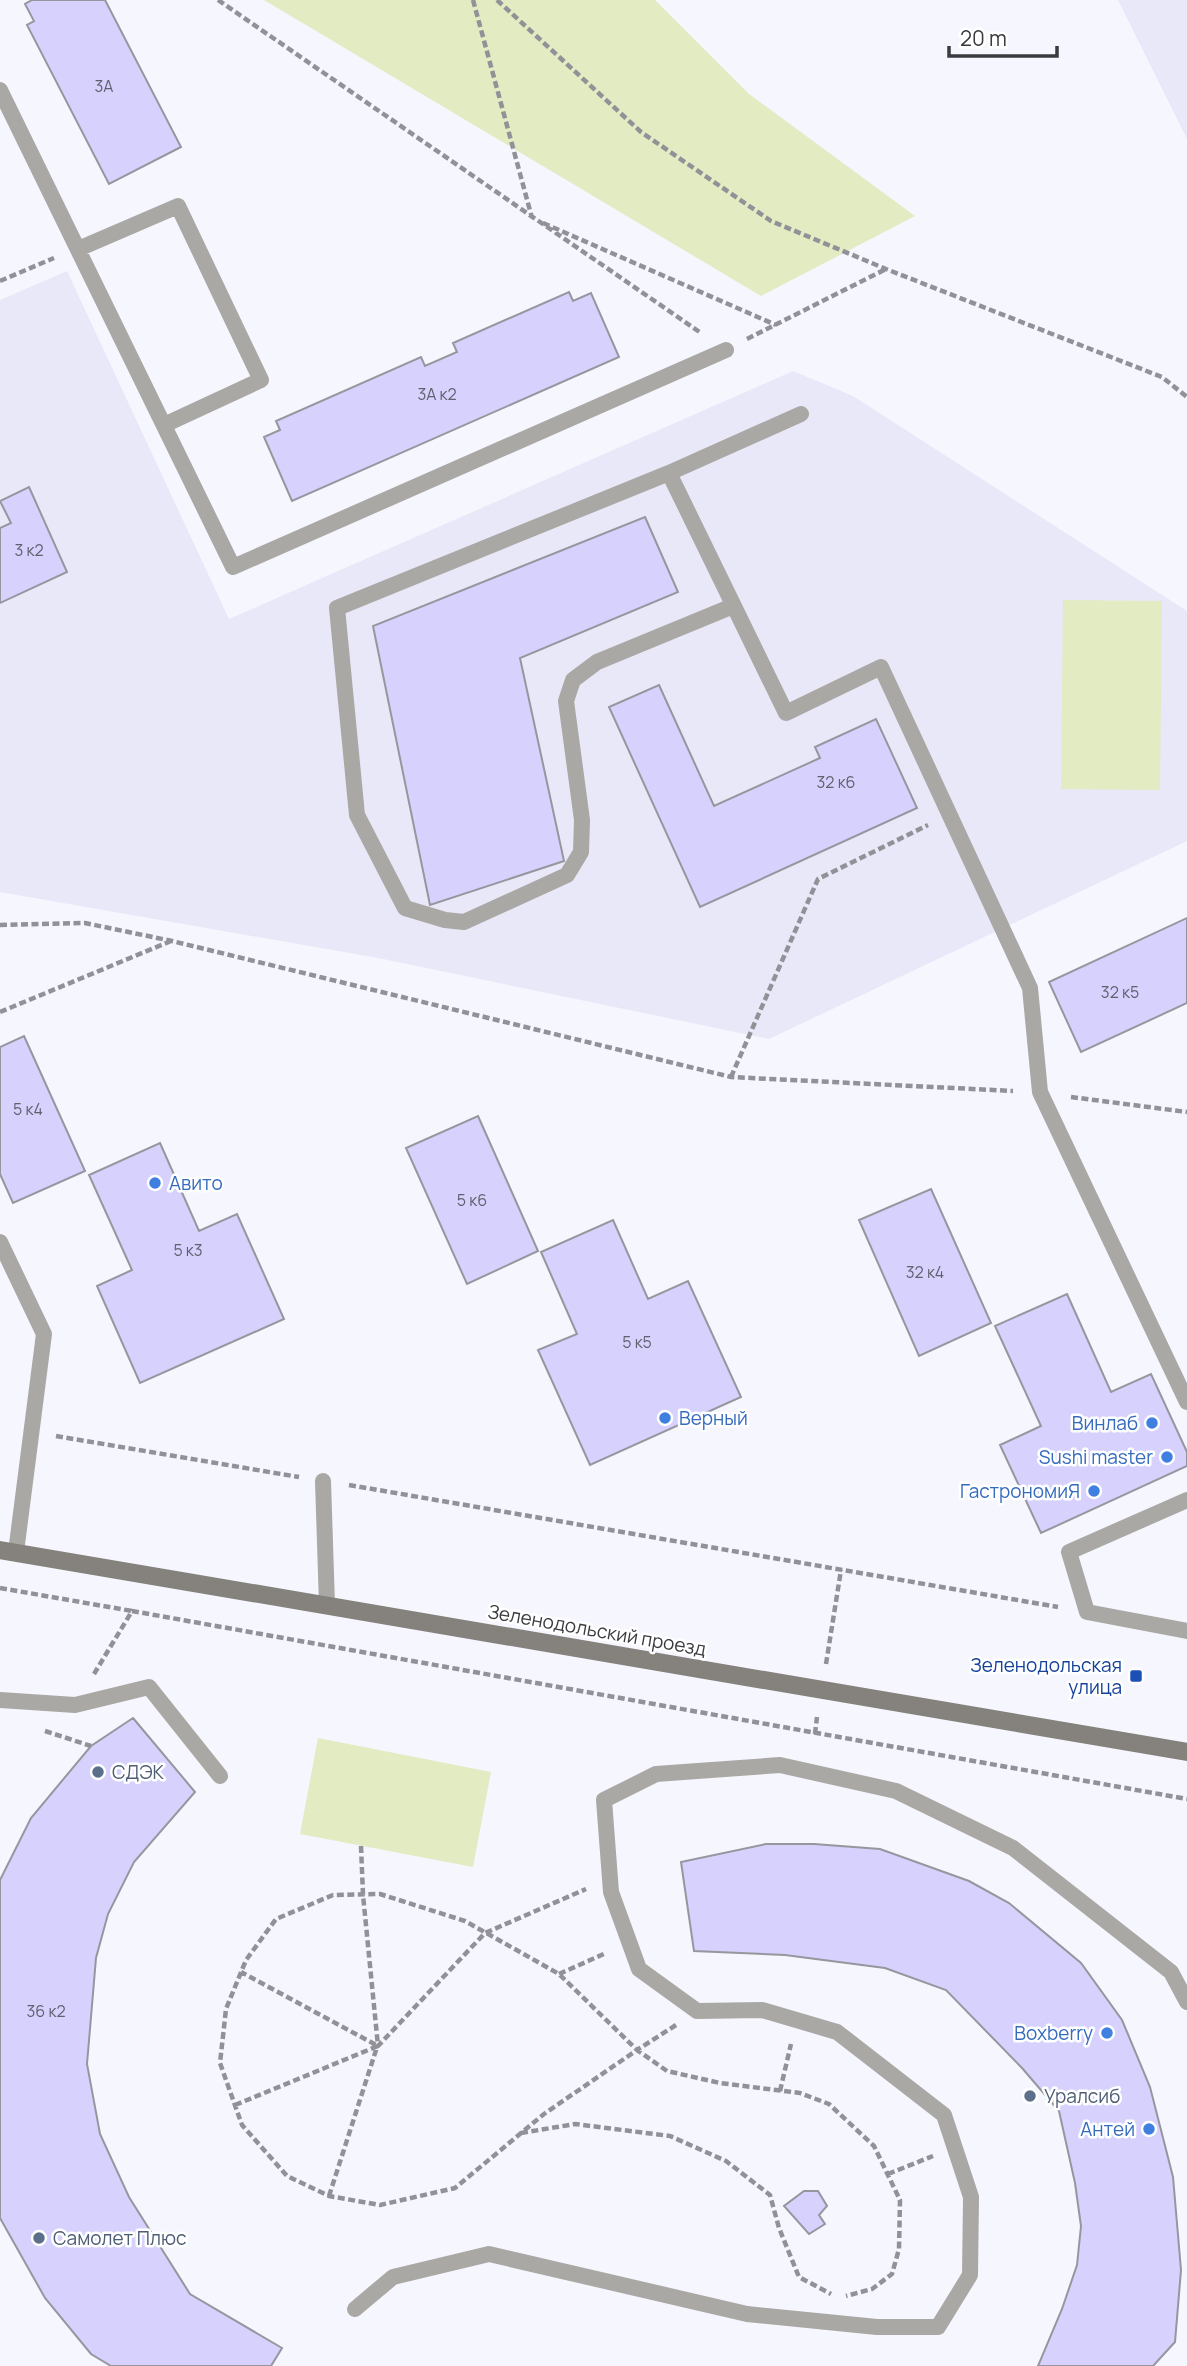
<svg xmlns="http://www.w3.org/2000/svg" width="1187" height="2366" viewBox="0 0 1187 2366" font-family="Manrope,sans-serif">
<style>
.built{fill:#e9e8f8}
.green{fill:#e2ebc1}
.building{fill:#d7d1fe;stroke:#97969e;stroke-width:2}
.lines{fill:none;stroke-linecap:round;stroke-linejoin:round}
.path{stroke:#929198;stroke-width:4.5;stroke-dasharray:7 3.5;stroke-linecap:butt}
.lane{stroke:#aaa8a4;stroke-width:16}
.secondary{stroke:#85827d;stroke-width:18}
.shop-dot{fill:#3f7fe0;stroke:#fff;stroke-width:2.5}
.transit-dot{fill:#1a4fb4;stroke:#fff;stroke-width:2.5}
.service-dot{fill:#5c6f8a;stroke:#fff;stroke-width:2.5}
.labels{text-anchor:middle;stroke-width:5;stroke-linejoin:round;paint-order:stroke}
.number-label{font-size:16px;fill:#62606e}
.shop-label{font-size:19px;fill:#366cbe;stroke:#fff;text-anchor:end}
.street-label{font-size:19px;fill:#3b3a3e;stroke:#fff}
.transit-label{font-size:19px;fill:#164399;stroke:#fff;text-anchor:end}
.service-label{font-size:19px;fill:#4e5e75;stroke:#fff;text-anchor:start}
</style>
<rect width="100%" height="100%" fill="#f6f6ff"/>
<path class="built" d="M1118,0H1187V139Z
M67,271L229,619L793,371L853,396L1187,611V841L769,1039L378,958L0,892V300Z"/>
<path class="green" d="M264,0H655L749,94L915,216L761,296Z
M1063,600L1162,601L1160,790L1061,789Z
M318,1738L491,1772L473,1867L300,1834Z"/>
<path class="building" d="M32,0H105L181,147L109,184L27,25L34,21L25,4Z
M569,292L573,301L591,293L619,357L292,501L264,437L280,430L276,421L421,357L425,366L457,352L453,343Z
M29,487L67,572L0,603V528L11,523L0,501Z
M645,517L678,592L520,658L564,861L430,905L373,626Z
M659,685L714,806L820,758L815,747L876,719L917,808L700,907L609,707Z
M1187,918V1003L1081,1052L1049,982Z
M24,1036L85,1171L13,1203L0,1174V1047Z
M478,1116L538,1251L467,1284L406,1148Z
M160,1143L199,1231L237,1214L284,1319L140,1383L97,1286L132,1270L89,1175Z
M931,1189L991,1323L919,1356L859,1220Z
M613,1220L648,1299L688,1281L741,1397L590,1465L538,1350L577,1334L541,1252Z
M1067,1294L1111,1392L1151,1374L1187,1452V1466L1041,1533L1000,1445L1041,1426L995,1326Z
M133,1718L195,1792L134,1862L108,1914L96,1958L87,2064L100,2134L129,2197L190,2294L282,2348L271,2366H111L91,2354L45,2298L0,2218V1880L31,1818L91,1746Z
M766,1844H814L880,1849L969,1881L1009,1903L1081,1963L1122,2020L1150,2087L1173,2177L1181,2270L1175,2342L1153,2366H1038L1062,2309L1077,2265L1081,2226L1075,2183L1059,2111L1022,2068L946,1990L885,1968L785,1955L694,1951L681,1862Z
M804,2191H818L827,2206L819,2215L825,2224L809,2234L784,2206Z"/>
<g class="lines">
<path class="path" d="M218,0L701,333
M473,0L532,218
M497,0L641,132L771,221L886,269L1162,377L1187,397
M543,223L776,325
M0,281L54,258
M747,339L886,269
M0,925L85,923L172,941L731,1077L1013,1091
M0,1012L171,941
M731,1077L818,879L928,825
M1071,1097L1187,1112
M56,1436L299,1477
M349,1485L1058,1607
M0,1588L132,1611
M826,1664L841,1570
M94,1674L132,1611L1187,1799
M45,1731L91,1746
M815,1734L817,1717
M361,1846L363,1895L378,2046L485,1933L586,1889
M559,1974L606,1953
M676,2025L637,2050L559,1974L465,1921L380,1894L333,1895L276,1919L246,1960L226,2009L220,2063L242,2125L287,2176L329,2196L380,2205L455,2188L544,2114L637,2050L667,2071L720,2083L800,2093L829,2104L874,2146L900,2200L899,2249L892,2274L872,2289L846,2296
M780,2091L791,2044
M235,2105L378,2046L241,1972
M521,2133L575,2124L670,2136L726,2161L770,2195L779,2228L799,2277L831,2294
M888,2174L933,2156
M329,2196L377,2047"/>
<path class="lane" d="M0,90L233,567L726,350
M78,249L178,206L261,380L164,425
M801,414L669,473L786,713L881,667L1030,988L1040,1092L1187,1402
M669,473L337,608L357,815L405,908L445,920L464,922L567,875L581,852L582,820L566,701L573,680L597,662L733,606
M0,1242L44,1334L16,1552
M323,1481L327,1605
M1187,1500L1069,1552L1087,1612L1187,1631
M0,1700L75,1705L149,1687L220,1776
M355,2309L393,2277L489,2254L747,2314L877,2327H938L970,2275L971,2197L944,2115L837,2032L762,2010L697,2011L639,1969L611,1892L604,1800L656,1774L780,1765L896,1791L1013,1848L1171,1972L1187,2002"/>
<path class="secondary" d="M0,1550L1187,1752"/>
</g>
<g class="shop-dot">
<circle cx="155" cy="1183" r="7"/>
<circle cx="665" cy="1418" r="7"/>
<circle cx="1152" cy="1423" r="7"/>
<circle cx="1167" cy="1457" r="7"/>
<circle cx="1094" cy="1491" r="7"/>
<circle cx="1107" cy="2033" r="7"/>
<circle cx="1149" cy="2129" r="7"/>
</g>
<rect class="transit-dot" x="1129" y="1669" width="14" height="14" rx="3.5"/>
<g class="service-dot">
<circle cx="98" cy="1772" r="7"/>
<circle cx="1030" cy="2096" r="7"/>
<circle cx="39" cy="2238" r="7"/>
</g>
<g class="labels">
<g class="number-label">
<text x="104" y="92">3А</text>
<text x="437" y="400">3А к2</text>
<text x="29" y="556">3 к2</text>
<text x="836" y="788">32 к6</text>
<text x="1120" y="998">32 к5</text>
<text x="28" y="1115">5 к4</text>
<text x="472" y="1206">5 к6</text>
<text x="188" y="1256">5 к3</text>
<text x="925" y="1278">32 к4</text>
<text x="637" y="1348">5 к5</text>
<text x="46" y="2017">36 к2</text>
</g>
<g class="shop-label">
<text x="169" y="1190" text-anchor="start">Авито</text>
<text x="679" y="1425" text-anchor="start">Верный</text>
<text x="1138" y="1430">Винлаб</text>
<text x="1153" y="1464">Sushi master</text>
<text x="1080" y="1498">ГастрономиЯ</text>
<text x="1093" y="2040">Boxberry</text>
<text x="1135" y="2136">Антей</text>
</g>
<g class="street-label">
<text transform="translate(597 1630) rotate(10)" y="7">Зеленодольский проезд</text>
</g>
<g class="transit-label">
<text x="1122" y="1672">Зеленодольская<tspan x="1122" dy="22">улица</tspan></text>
</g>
<g class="service-label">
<text x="112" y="1779">СДЭК</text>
<text x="1044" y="2103">Уралсиб</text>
<text x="53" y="2245">Самолет Плюс</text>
</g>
</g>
<path d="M949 46v10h108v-10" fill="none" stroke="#3b3a3e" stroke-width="3.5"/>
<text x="960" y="46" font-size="21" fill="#3b3a3e" stroke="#ffffff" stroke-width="5" paint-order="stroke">20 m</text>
</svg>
